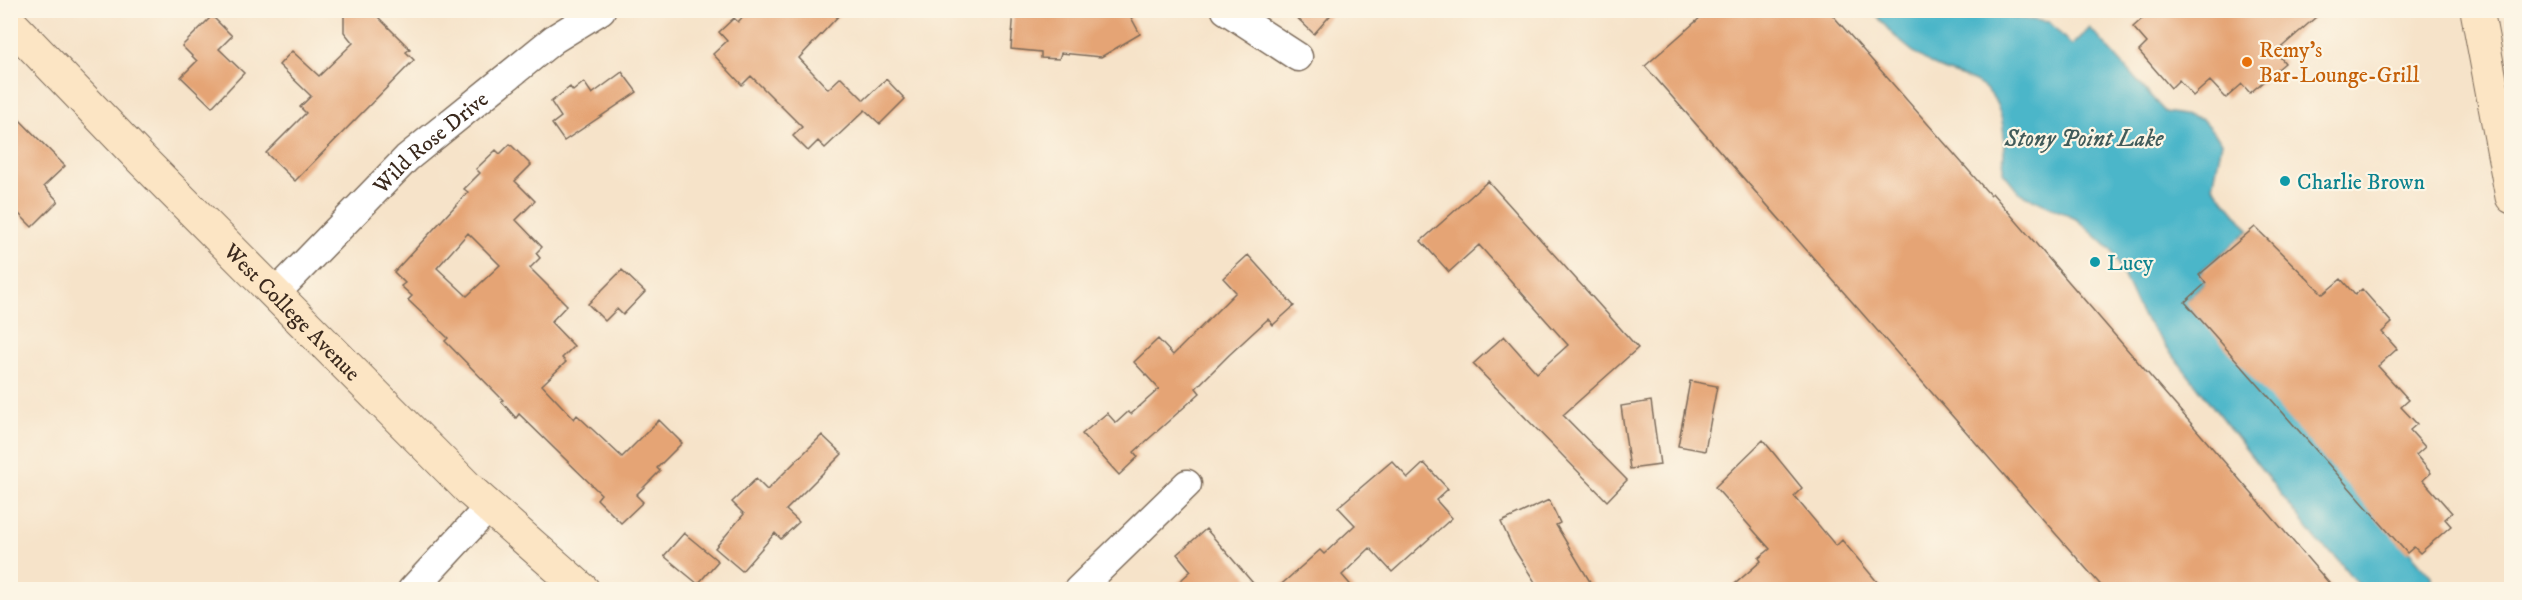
<svg xmlns="http://www.w3.org/2000/svg" width="2522" height="600" viewBox="0 0 2522 600" font-family="'IM FELL DW Pica',serif">
<style>
.water{fill:#4cb6c9;stroke:#447074;stroke-width:1.5}
.building{fill:#e5a474;fill-rule:evenodd}
.lines{fill:none;stroke-linecap:round;stroke-linejoin:round}
.minor-casing{stroke:#7c6b5a;stroke-width:31}
.secondary-casing{stroke:#7c6b5a;stroke-width:35}
.minor{stroke:#fff;stroke-width:28}
.secondary{stroke:#fce5c4;stroke-width:33}
.food-dot{fill:#e8710a;stroke:#fcf5e5;stroke-width:2}
.culture-dot{fill:#0f9aa8;stroke:#fcf5e5;stroke-width:2}
.labels{text-anchor:middle;stroke-width:4.5;stroke-linejoin:round;paint-order:stroke}
.food-label{font-size:22px;fill:#c56008;stroke:#fcf5e5;text-anchor:start}
.street-label{font-size:22px;fill:#3b2a1e;stroke:#fcf5e5}
.culture-label{font-size:22px;fill:#0d838f;stroke:#fcf5e5;text-anchor:start}
.water-label{font-size:24px;font-style:italic;fill:#415b5a;stroke:#fcf5e5}
</style>
<rect width="100%" height="100%" fill="#fcf5e5"/>
<filter id="ink" filterUnits="userSpaceOnUse"><feTurbulence type="fractalNoise" baseFrequency=".0167" numOctaves="2"/><feDisplacementMap in="SourceGraphic" scale="12" xChannelSelector="R" yChannelSelector="G"/><feConvolveMatrix kernelMatrix="1 2 1 2 8 2 1 2 1" color-interpolation-filters="sRGB"/></filter>
<filter id="wash" filterUnits="userSpaceOnUse"><feTurbulence type="fractalNoise" baseFrequency=".008" numOctaves="4" result="noise"/><feDisplacementMap in="SourceGraphic" scale="24" xChannelSelector="R" yChannelSelector="G"/><feGaussianBlur stdDeviation="1.35" result="paint"/><feColorMatrix in="noise" values="0 0 0 0 0 0 0 0 0 0 0 0 0 0 0 0 0 1.4 0 .05"/><feComposite in="paint" operator="in"/></filter>
<g filter="url(#wash)">
<rect width="100%" height="100%" fill="#f6e3c9"/>
<path class="water" d="M1874,11H1960L2049,22L2072,46L2090,28L2165,112L2201,118L2222,142L2213,186L2249,230L2202,270L2209,279L2188,298L2431,576L2433,589H2361L2336,557L2318,542L2141,314L2112,251L2078,220L2020,193L2003,172C2004,148 2007,121 1994,99C1983,79 1958,77 1939,68C1914,55 1889,34 1874,11Z"/>
<g id="blocks">
<path class="building" d="M344,10H371L410,49L406,52L414,60L295,181L266,153L306,113L300,107L311,96L279,65L292,51L319,76L353,43L344,32Z
M749,10H844L799,58L828,89L841,77L864,100L886,79L905,99L880,124L865,110L825,148L818,141L808,151L793,136L802,127L751,76L742,85L713,54L727,41L719,32L734,18L738,22Z
M1014,10L1090,16L1103,10H1127L1140,34L1101,57L1061,53L1059,59L1041,58V52L1011,49Z
M1289,10H1335L1314,34Z
M1709,10H1828L1990,195L1992,193L2335,590H2105L1645,66Z
M2152,10H2324L2276,52L2285,63L2250,93L2242,84L2226,98L2210,81L2193,96L2179,80L2171,88L2139,51L2147,43L2133,27Z
M212,16L232,36L219,49L244,73L212,107L181,77L197,61L182,46Z
M622,72L637,92L564,141L552,124L561,117L551,102L570,87L573,91L584,82L592,94Z
M10,110L65,166L44,186L58,201L32,227L10,205Z
M510,144L531,165L515,181L535,201L516,220L542,247L536,253L540,258L530,268L567,305L551,322L574,346L562,358L566,362L542,385L574,419L577,415L622,457L659,420L682,443L657,468L660,471L636,495L643,502L621,523L597,499L601,494L519,414L516,418L501,401L503,400L445,341L448,338L408,300L412,296L401,286L405,283L394,272L468,192L464,189L480,173L476,169L496,150L500,154ZM468,233L500,265L467,296L437,268Z
M1488,181L1638,348L1563,415L1627,480L1607,501L1473,364L1504,336L1537,373L1568,345L1479,245L1449,272L1421,241Z
M2255,227L2323,294L2341,279L2355,295L2362,289L2392,323L2382,332L2397,349L2378,366L2409,400L2401,407L2417,424L2410,430L2425,447L2416,455L2431,473L2423,480L2452,513L2445,519L2451,526L2420,553L2414,547L2407,553L2185,302L2206,283L2199,275Z
M1248,255L1294,306L1273,325L1268,319L1229,355L1196,388L1200,393L1134,452L1138,457L1119,475L1082,434L1107,413L1116,423L1128,412L1131,414L1159,389L1134,362L1158,339L1173,355L1236,292L1223,278Z
M622,270L645,292L623,315L617,309L605,321L588,304Z
M1690,381L1717,386L1705,451L1678,446Z
M1651,401L1660,465L1630,469L1621,406Z
M822,435L842,454L786,510L799,522L781,539L775,533L742,571L715,548L744,514L732,502L756,479L767,490Z
M1763,440L1802,488L1794,496L1836,546L1842,540L1884,590H1728L1761,561L1759,558L1770,549L1715,487Z
M1392,461L1408,478L1424,463L1448,489L1436,500L1452,518L1392,572L1370,548L1342,575L1355,590H1275L1320,550L1324,554L1355,525L1338,507Z
M1549,500L1560,523L1556,525L1595,590H1540L1512,546L1501,522Z
M1206,529L1221,546L1259,590H1170L1191,571L1177,554Z
M684,533L718,561L698,584L664,556Z"/>
</g>
</g>
<g filter="url(#ink)">
<use href="#blocks" fill-opacity="0" stroke="#7c6b5a" stroke-width="1.5"/>
<g class="lines">
<defs>
<g id="minor">
<path d="M1226,10L1298,57"/>
<path id="s1" d="M276,293L407,158L554,39L601,10"/>
<path d="M412,590L489,507"/>
<path d="M1078,590L1187,484"/>
</g>
<g id="secondary">
<path d="M2477,10L2512,197"/>
<path id="s2" d="M10,23L141,159L472,492L583,590"/>
</g>
</defs>
<use href="#minor" class="minor-casing"/>
<use href="#secondary" class="secondary-casing"/>
<use href="#minor" class="minor"/>
<use href="#secondary" class="secondary"/>
</g>
</g>
<circle class="food-dot" cx="2247" cy="62" r="6"/>
<g class="culture-dot">
<circle cx="2285" cy="181" r="6"/>
<circle cx="2095" cy="262" r="6"/>
</g>
<g class="labels">
<g class="food-label">
<text x="2259" y="57">Remy's<tspan x="2259" dy="25">Bar-Lounge-Grill</tspan></text>
</g>
<g class="street-label">
<text dy="8" stroke="none"><textPath href="#s1" startOffset="216">Wild Rose Drive</textPath></text>
<text dy="8" stroke="none"><textPath href="#s2" startOffset="404">West College Avenue</textPath></text>
</g>
<g class="culture-label">
<text x="2297" y="189">Charlie Brown</text>
<text x="2107" y="270">Lucy</text>
</g>
<g class="water-label">
<text x="2084" y="146">Stony Point Lake</text>
</g>
</g>
<rect width="2522" height="600" fill="none" stroke="#fcf5e5" stroke-width="36"/>
</svg>
